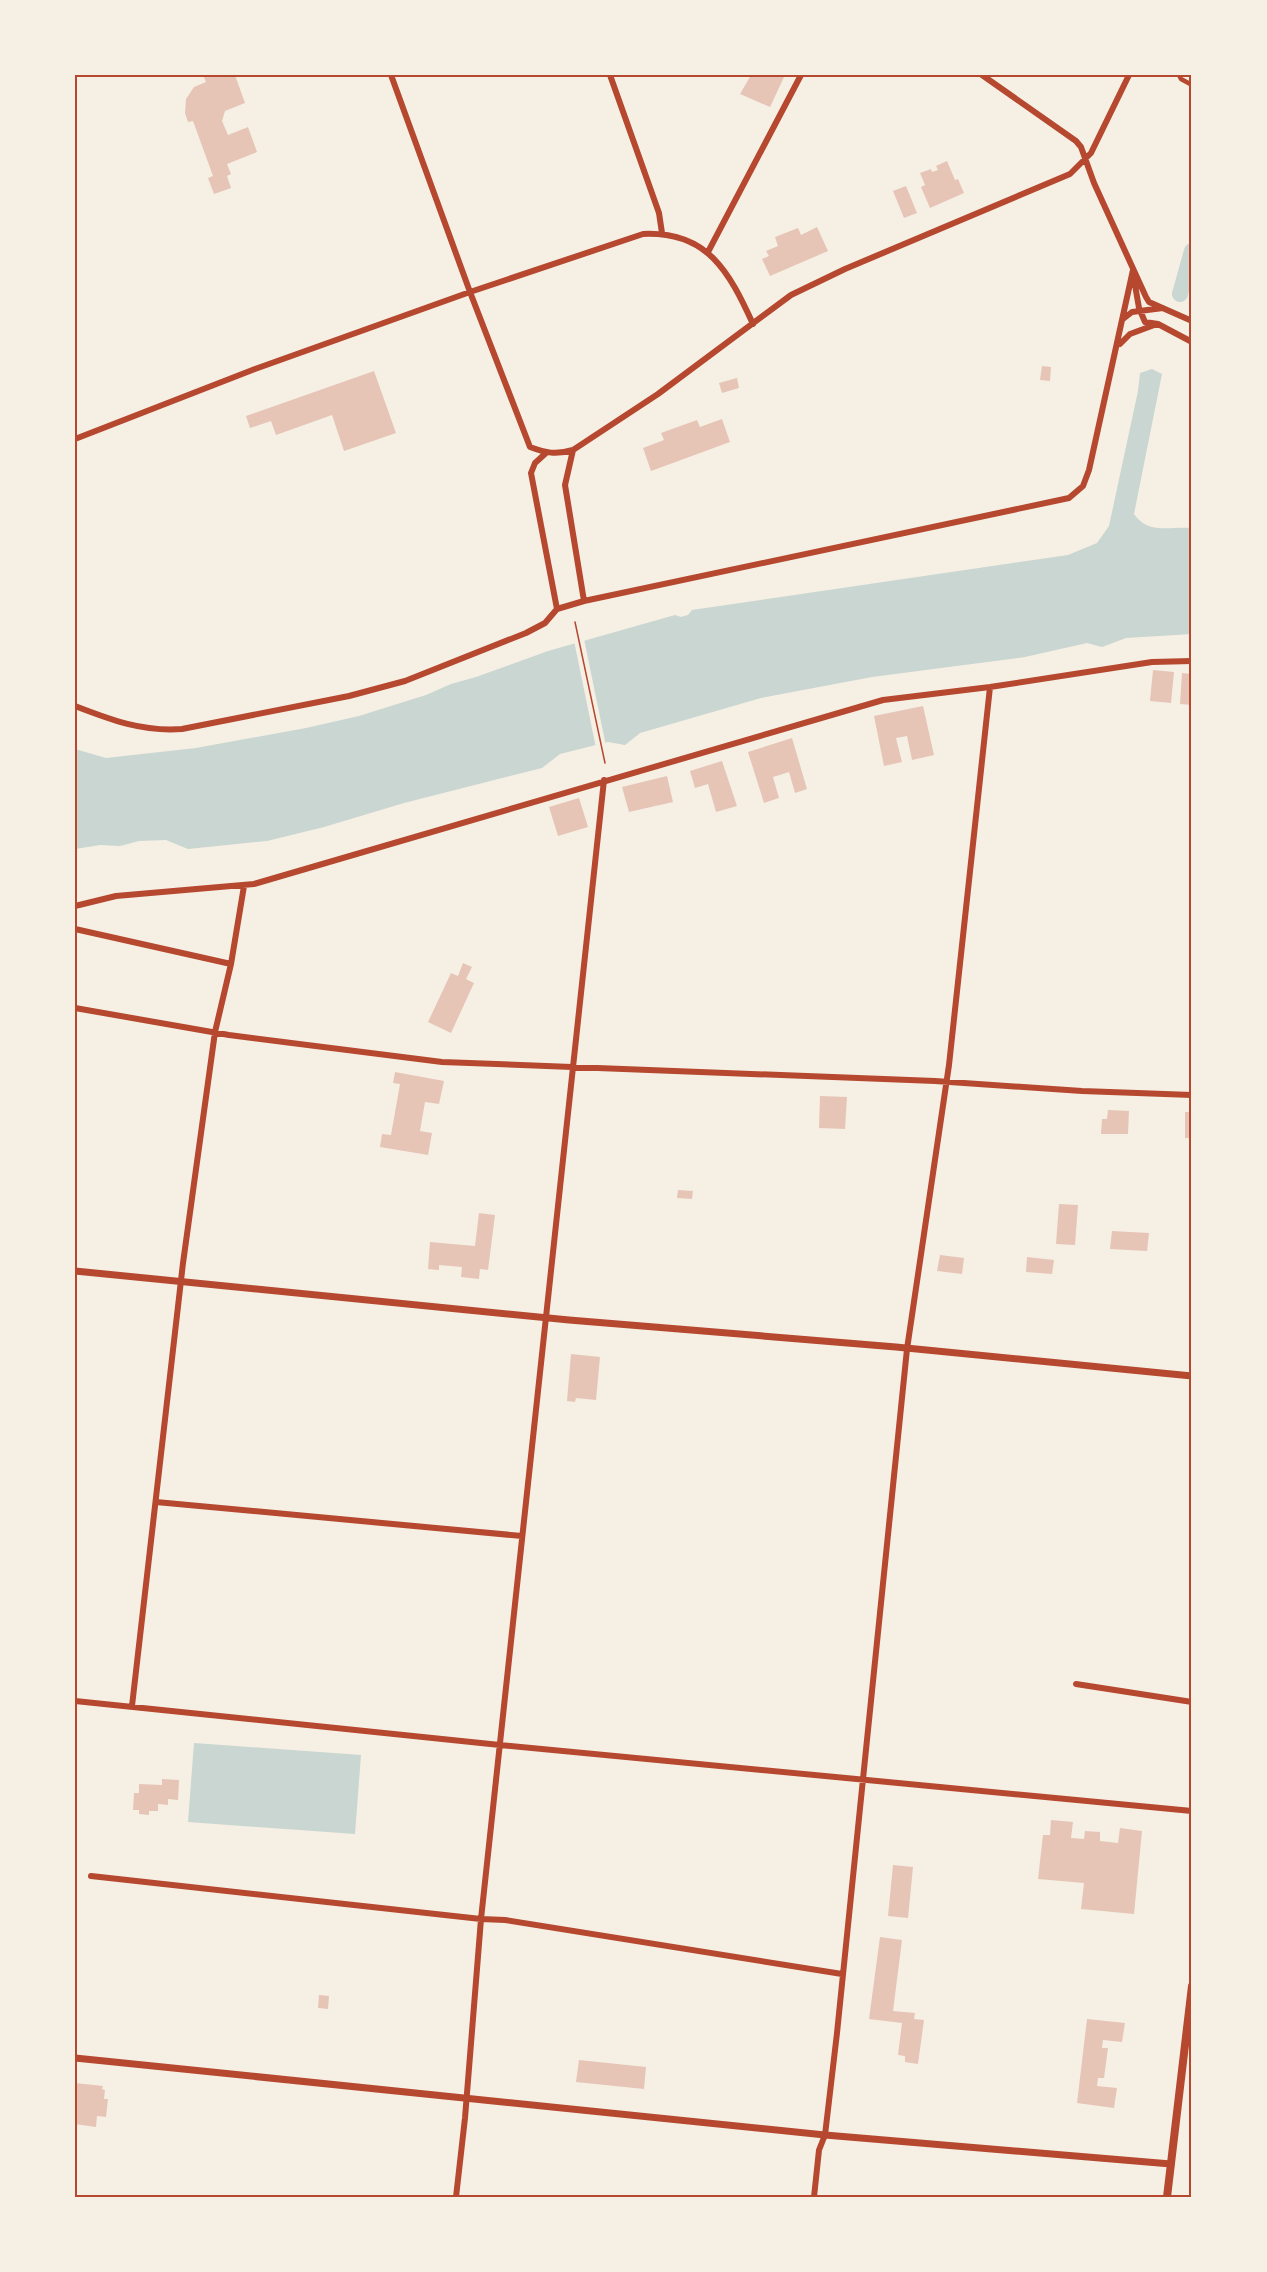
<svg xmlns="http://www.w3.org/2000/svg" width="1267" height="2272" viewBox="0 0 1267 2272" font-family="'Noto Sans',sans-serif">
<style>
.water{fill:#c9d6d2}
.pier{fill:#f6efe4}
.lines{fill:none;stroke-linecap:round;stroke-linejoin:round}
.river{stroke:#c9d6d2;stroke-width:16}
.building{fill:#e6c5b7}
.path{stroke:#b5482f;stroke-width:1.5}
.pedestrian{stroke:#b5482f;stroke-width:4.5}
.minor{stroke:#b5482f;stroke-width:6}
.tertiary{stroke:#b5482f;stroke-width:7}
.secondary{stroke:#b5482f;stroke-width:8}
.neatline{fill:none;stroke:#b5482f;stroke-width:2}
</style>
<rect width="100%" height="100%" fill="#f6efe4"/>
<path class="water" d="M1152,369L1162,374L1134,514C1148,535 1170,526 1192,528V634L1126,638L1102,647L1087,643L1025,657L872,677L761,698L640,733L625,745L608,742L560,754L542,768L404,803L324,827L267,841L188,849L166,840L139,841L120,846L100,845L75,849V749L106,758L196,748L306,728L359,716L426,695L451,684L476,677L548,651L675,615L681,617L688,615L692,610L1068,555L1097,543L1109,526L1138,391L1140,373Z
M194,1743L361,1755L355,1834L188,1822Z"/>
<path class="pier" d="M584,639L606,746L596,748L574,641Z"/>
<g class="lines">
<path class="river" d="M1180,294L1192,251"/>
</g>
<path class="building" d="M203,75H235L245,103L225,111L222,121L228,135L248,127L257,152L227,164L231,174L227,176L231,188L214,194L208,178L213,176L193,121L188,122L185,113L186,99L194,87L206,82Z
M751,75H785L770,107L740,94Z
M947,161L955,180L958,179L964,193L930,208L921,187L925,185L920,173L931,169L932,172L938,170L936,166Z
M906,186L917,213L904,218L893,191Z
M817,227L828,251L770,276L762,259L769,256L766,251L778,246L775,237L798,228L801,235Z
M1042,366L1051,367L1050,381L1040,380Z
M374,371L396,433L344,451L332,415L276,435L271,421L250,428L246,416Z
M737,378L739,388L722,393L719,383Z
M722,419L730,442L651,471L643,448L664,440L661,433L697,420L700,427Z
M1153,670L1174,672L1171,703L1150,701Z
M1182,673L1192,674V705L1180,704Z
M923,706L934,755L912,760L907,736L896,738L902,762L884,766L874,716Z
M792,738L807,789L795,793L789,772L773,777L779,798L764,803L748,752Z
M722,761L737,806L716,812L708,784L695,788L690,771Z
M667,776L673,802L629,812L622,787Z
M579,798L588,827L558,836L549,807Z
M463,963L472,967L466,979L474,983L451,1033L428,1022L451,973L458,976Z
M395,1072L444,1081L439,1104L425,1102L420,1131L432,1133L428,1155L380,1147L382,1134L391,1135L400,1084L393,1083Z
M820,1096L847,1097L845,1129L819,1128Z
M1108,1110L1129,1111L1128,1134H1101L1102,1119H1107Z
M1185,1112H1192V1138H1185Z
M678,1190L693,1191L692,1199L677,1198Z
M1059,1204L1078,1205L1075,1245L1056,1244Z
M479,1213L495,1215L488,1270L480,1269L479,1279L461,1277L462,1267L439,1265V1270L428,1269L430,1242L475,1246Z
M1112,1231L1149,1233L1147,1251L1110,1249Z
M940,1255L964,1258L962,1274L937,1271Z
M1027,1257L1054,1260L1052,1274L1026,1272Z
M571,1354L600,1357L596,1400L576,1398L575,1402L567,1401Z
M162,1779L179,1780L178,1800L168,1799V1805L158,1804V1811H149V1815L139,1814V1810H133L134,1793H139V1784L162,1785Z
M1051,1820L1073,1822L1071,1838L1084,1839L1085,1831L1100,1832V1841L1118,1843L1120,1828L1142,1831L1134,1914L1081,1909L1084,1883L1038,1879L1043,1835H1050Z
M893,1865L913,1867L908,1918L888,1916Z
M880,1937L902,1940L893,2011L915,2013L914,2019L924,2020L918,2064L905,2062V2056L898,2055L902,2023L869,2019Z
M319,1995L329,1996L328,2009L318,2008Z
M1087,2019L1125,2023L1122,2042L1103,2040L1102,2048H1108L1104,2078H1098L1097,2086L1117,2088L1114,2108L1077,2103Z
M579,2060L646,2067L644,2089L576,2082Z
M75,2083L103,2086L102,2089L105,2090L104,2099H108L106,2117L97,2116L96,2127L75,2124Z"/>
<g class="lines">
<path class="path" d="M575,622L605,763"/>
<path class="pedestrian" d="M1179,75L1181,79L1192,85"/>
<path class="minor" d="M391,75L470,292L530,447C546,453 556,455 573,450L658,394L791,295L845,269L1070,174L1091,153L1129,75
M610,75L659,213L662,233
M982,75L1076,141L1081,147L1094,183L1146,297L1149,302L1192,321
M708,252L801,75
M1134,279L1139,308L1145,322L1158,324L1192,342
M1123,319L1132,312L1163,308
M1120,344L1130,334L1157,324
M75,439L255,369L364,330L470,292L643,234C708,231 729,272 753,324
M573,450L565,485L584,601
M546,453L535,463L531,473L557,609
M75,706C111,720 143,732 182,729L349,696L405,681L526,633L545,623L557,609L584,601L1069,498L1083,486L1089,470L1133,270
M75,906L116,896L254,884L883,700L990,687L1152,662L1192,661
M75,929L231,964
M75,1008L229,1035L442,1062L935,1081L1082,1091L1192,1095
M156,1502L522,1536
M1076,1684L1192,1702
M75,1701L500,1745L1192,1811
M132,1706L183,1263L215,1032L231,964L244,886
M91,1876L481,1919L505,1920L842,1974
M456,2197L465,2118L481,1919L604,780
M814,2197L819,2150L825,2135L837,2033L907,1349L949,1065L990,687"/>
<path class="tertiary" d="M75,1271L569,1320L896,1347L1192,1376
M75,2058L825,2135L1171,2164"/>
<path class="secondary" d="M1167,2197L1192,1986"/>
</g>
<rect width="1267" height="2272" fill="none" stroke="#f6efe4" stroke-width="153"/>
<rect x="76" y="76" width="1114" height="2120" class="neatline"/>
</svg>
